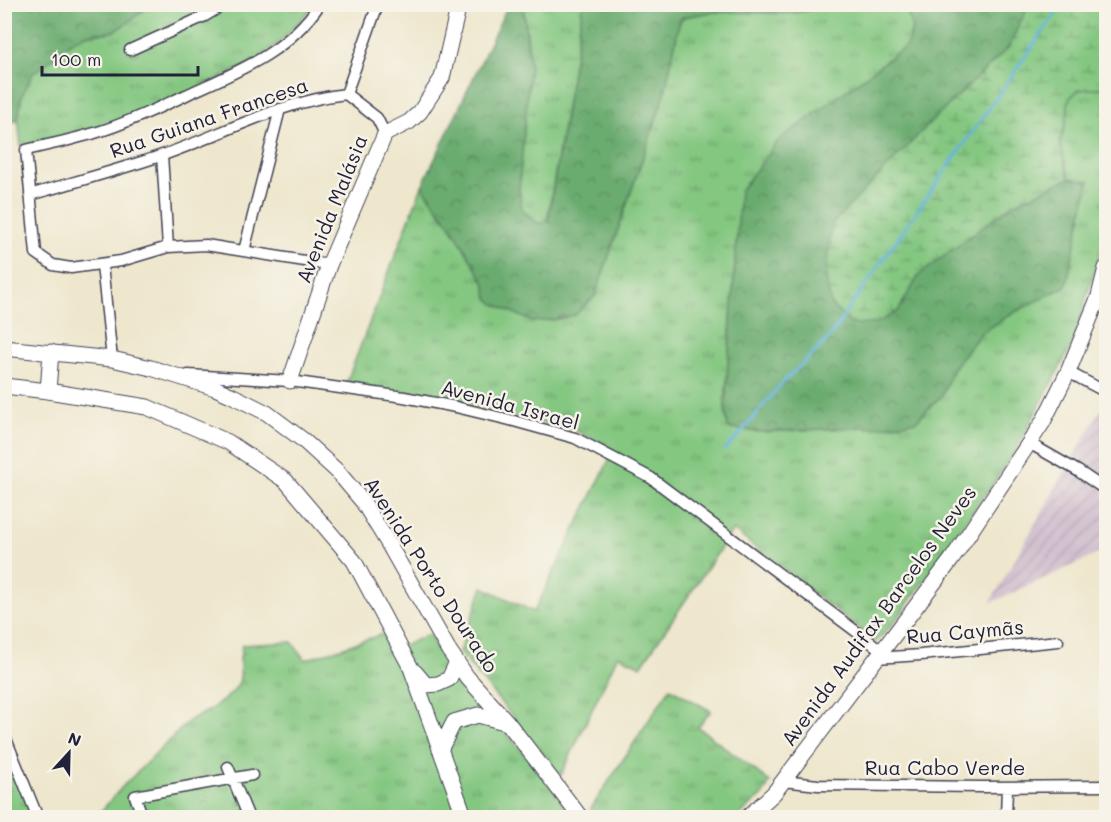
<svg xmlns="http://www.w3.org/2000/svg" width="1111" height="822" viewBox="0 0 1111 822" font-family="Mali,sans-serif">
<style>
.industrial{fill:url(#industrial-furrows)}
.grass{fill:url(#grass-tufts);stroke:#53745e;stroke-width:1.5}
.forest{fill:url(#forest-crowns);stroke:#466755;stroke-width:1.5}
.wetland{fill:url(#wetland-marsh);stroke:#53745e;stroke-width:1.5}
.lines{fill:none;stroke-linecap:round;stroke-linejoin:round}
.stream{stroke:#64b3de;stroke-width:3}
.street-casing{stroke:#414051;stroke-width:13}
.secondary-casing{stroke:#414051;stroke-width:17}
.street{stroke:#fff;stroke-width:10}
.secondary{stroke:#fff;stroke-width:15}
.labels{text-anchor:middle;stroke-width:5;stroke-linejoin:round;paint-order:stroke}
.street-label{font-size:20px;fill:#22223b;stroke:#f7f3e8}
</style>
<defs>
<pattern id="industrial-furrows" width="10" height="10" patternUnits="userSpaceOnUse" patternTransform="scale(1.5)"><rect width="10" height="10" fill="#d0bdce"/><path d="M-1 1l2-2M0 10L10 0M9 11l2-2" fill="none" stroke="#b2a2b2"/></pattern>
<pattern id="grass-tufts" width="24" height="20" patternUnits="userSpaceOnUse" patternTransform="scale(1.5)"><rect width="24" height="20" fill="#84c781"/><path d="M3 7l-1-3M5 7V3M7 7l1-3M15 17l-1-3M17 17v-4M19 17l1-3" fill="none" stroke="#6ca16b"/></pattern>
<pattern id="forest-crowns" width="20" height="18" patternUnits="userSpaceOnUse" patternTransform="scale(1.5)"><rect width="20" height="18" fill="#6bac6f"/><path d="M2 6a3 3 0 1 1 6 0M12 15a3 3 0 1 1 6 0" fill="none" stroke="#588c5c"/></pattern>
<pattern id="wetland-marsh" width="20" height="14" patternUnits="userSpaceOnUse" patternTransform="scale(1.5)"><rect width="20" height="14" fill="#84c781"/><path d="M1 5h8M5 5V1M11 12h8M15 12V8" fill="none" stroke="#6ca16b"/></pattern>
</defs>
<rect width="100%" height="100%" fill="#f7f3e8"/>
<filter id="ink" filterUnits="userSpaceOnUse"><feTurbulence type="fractalNoise" baseFrequency=".0167" numOctaves="2"/><feDisplacementMap in="SourceGraphic" scale="12" xChannelSelector="R" yChannelSelector="G"/><feConvolveMatrix kernelMatrix="1 2 1 2 8 2 1 2 1" color-interpolation-filters="sRGB"/></filter>
<filter id="wash" filterUnits="userSpaceOnUse"><feTurbulence type="fractalNoise" baseFrequency=".008" numOctaves="4" result="noise"/><feDisplacementMap in="SourceGraphic" scale="24" xChannelSelector="R" yChannelSelector="G"/><feGaussianBlur stdDeviation="1.35" result="paint"/><feColorMatrix in="noise" values="0 0 0 0 0 0 0 0 0 0 0 0 0 0 0 0 0 1.4 0 .05"/><feComposite in="paint" operator="in"/></filter>
<g filter="url(#wash)">
<rect width="100%" height="100%" fill="#eee7cd"/>
<path class="industrial" d="M1106,396V550L990,603L1105,402Z"/>
<path class="grass" d="M150,5H313L307,13L281,41L256,61L141,115L26,150L21,146L18,119L22,95L33,73L53,58L64,47L77,38L89,34L113,32L130,21Z
M523,5H583L547,222L537,223L522,210L519,189L528,42Z
M830,5H902C911,15 916,35 906,46C901,52 891,57 885,61L740,191L725,408L728,428L761,432L888,426L942,395L953,368L980,334L1009,315L1066,286L1089,181L1069,178L1060,143L1066,122L1069,99L1078,90L1106,87V232L1073,343L1013,455L894,623L876,642L733,530L641,666L618,655L561,775L459,652L483,587L534,612L614,450L577,431L529,420L473,407L344,389L422,186L455,232L485,284L488,298L493,303L533,322L595,296L664,96L679,24L683,17L711,12L793,13L816,9Z
M383,634L391,652L429,634L439,652L558,795L570,817L95,818L124,785L191,719C205,714 238,694 240,678C241,674 240,669 240,664C240,658 241,651 242,645L292,642L305,660Z
M670,688L711,711L698,727L770,782L762,796L737,817L594,818L590,810Z
M5,745L36,817H5Z"/>
<path class="forest" d="M5,4H150V5L130,21L113,32L89,34L77,38L64,47L53,58L33,73L22,95L18,119L5,126Z
M508,5H523L530,65L519,189L522,210L537,223L548,221L583,5H830L816,9L793,13L711,12L683,17L679,24L664,96L595,296L575,315L554,320L533,322L493,303L488,298L485,284L455,232L422,186Z
M902,5H1029L1009,47L930,123L833,223L898,311L919,275L1013,204L1069,178L1089,181L1066,286L1009,315L980,334L953,368L942,395L916,421L889,426L761,432L728,428L725,408L740,191L778,141L906,46L912,29L907,10Z"/>
<path class="wetland" d="M1029,4L1106,5V87L1078,90L1069,99L1066,122L1060,143L1069,178L1013,204L919,275L898,311L875,324H851L831,305L826,278L828,252L833,223L930,123L1009,47Z"/>
<g class="lines">
<path class="stream" d="M725,450C746,429 761,407 780,386C801,362 829,345 843,317L1062,4"/>
</g>
</g>
<g filter="url(#ink)">
<g class="lines">
<defs>
<path id="street" d="M320,4C286,54 238,71 186,95C158,108 130,122 101,131C77,139 51,144 26,150L36,253L53,265L71,268L121,261L168,247L206,245L329,265
M130,50L205,16L225,4
M346,94L378,4
M162,155L168,247
M30,195C74,182 119,170 163,155C223,134 282,101 346,94L377,118L385,134
M244,251L280,109
M102,265L112,359
M1068,372L1106,392
M188,375L290,381L404,397L456,407L510,420L575,438L651,478L881,650
M1029,443L1078,471L1106,490
M876,658L921,655L1058,641
M4,734L38,818
M228,767L249,818
M783,781L818,785L982,787L1106,786
M143,818L135,796L252,775
M1006,818L1007,787"/>
<path id="secondary" d="M4,348L112,359L151,368L215,388L231,395L267,413L303,440L337,471L363,502L388,543L448,649L467,677L508,723L581,818
M290,381L329,265L385,134L409,122L420,112L442,78L459,4
M4,386L48,391L147,407L228,442L286,481L354,561L411,668L465,818
M48,391L51,352
M415,672L426,685L438,684L449,679L457,662
M440,750L454,722L478,715L508,723
M747,818L774,793L952,559L1043,422L1068,372L1099,296L1106,268"/>
</defs>
<use href="#street" class="street-casing"/>
<use href="#secondary" class="secondary-casing"/>
<use href="#street" class="street"/>
<use href="#secondary" class="secondary"/>
</g>
</g>
<g class="labels">
<g class="street-label">
<text transform="translate(209 118) rotate(-19)" y="7">Rua Guiana Francesa</text>
<text transform="translate(332 209) rotate(-68)" y="7">Avenida Malásia</text>
<text transform="translate(510 405) rotate(15)" y="7">Avenida Israel</text>
<text transform="translate(431 575) rotate(57)" y="7">Avenida Porto Dourado</text>
<text transform="translate(879 616) rotate(-54)" y="7">Avenida Audifax Barcelos Neves</text>
<text transform="translate(965 632) rotate(-5)" y="7">Rua Caymãs</text>
<text x="945" y="775">Rua Cabo Verde</text>
</g>
</g>
<rect width="1111" height="822" fill="none" stroke="#f7f3e8" stroke-width="24"/>
<g transform="translate(69 753) rotate(22)" stroke="#f7f3e8" stroke-width="4.5" paint-order="stroke">
<path d="M0-4.5L10 22L0 15L-10 22Z" fill="#22223b"/>
<text y="-9" font-size="16" font-weight="bold" text-anchor="middle" fill="#22223b">N</text>
</g>
<path d="M42 66v9h156v-9" fill="none" stroke="#22223b" stroke-width="3"/>
<text x="51" y="66" font-size="18" fill="#22223b" stroke="#f7f3e8" stroke-width="4.5" paint-order="stroke">100 m</text>
</svg>
